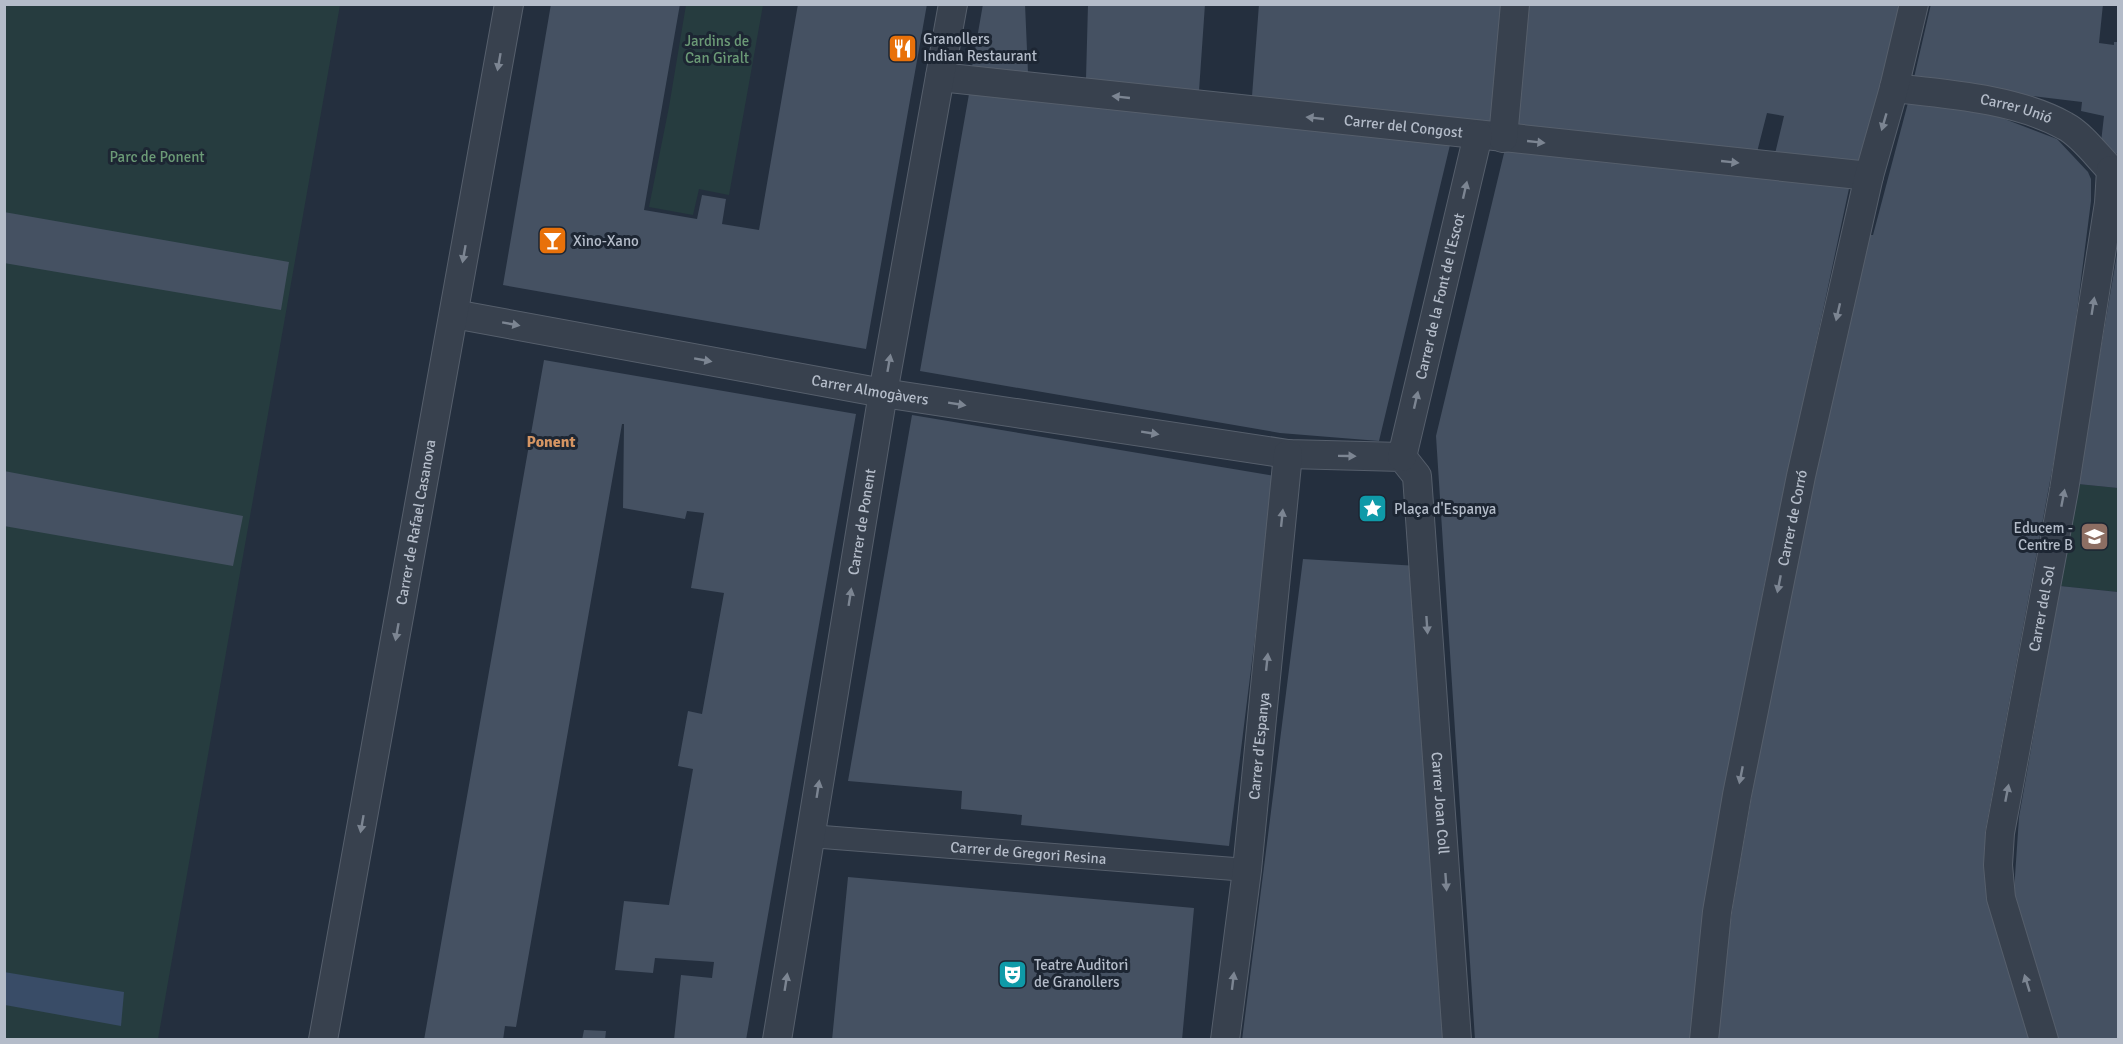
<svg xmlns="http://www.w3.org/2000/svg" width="2123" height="1044" viewBox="0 0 2123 1044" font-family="Signika,sans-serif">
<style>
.green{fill:#263c3f}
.water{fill:#394c67}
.building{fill:#455162}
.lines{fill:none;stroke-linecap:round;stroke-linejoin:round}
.pedestrian-casing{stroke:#565f6c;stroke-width:24}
.minor-casing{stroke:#565f6c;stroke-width:30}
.pedestrian{stroke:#38414e;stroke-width:22}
.minor{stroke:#38414e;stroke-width:28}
.oneway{fill:#7c8592}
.labels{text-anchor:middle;stroke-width:6;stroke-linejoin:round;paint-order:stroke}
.poi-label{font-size:15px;fill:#b4bcc9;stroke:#1d2633;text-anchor:start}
.park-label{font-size:15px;fill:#6b9a76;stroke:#1d2633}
.street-label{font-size:15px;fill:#b4bcc9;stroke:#1d2633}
.neighbourhood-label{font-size:16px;font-weight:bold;fill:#d59563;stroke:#1d2633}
</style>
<rect width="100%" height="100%" fill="#242f3e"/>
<path class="green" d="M5,5H340L158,1039L5,1040Z
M686,5H763L729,195L699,189L693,215L649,207L669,107Z
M2078,484L2118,488V592L2060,586Z"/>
<path class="water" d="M4,972L124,992L121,1026L5,1005Z"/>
<path class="building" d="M551,4H680L644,210L697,219L702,195L726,199L722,224L759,230L798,4H927L866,349L503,285Z
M983,4H1025L1028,73L972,67Z
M1088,4H1205L1199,91L1086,79Z
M1259,4H1501L1491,122L1252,96Z
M1527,4H1900L1860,166L1774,158L1784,116L1767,113L1756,156L1518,125Z
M1931,4H2103L2099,43L2114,45V42H2118V154L2100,151L2104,116L2081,111L2082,102L1913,82Z
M969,94L1450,145L1379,441L1280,433L920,371Z
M1909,99L1968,105L2057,139L2088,172L2091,179V201L2067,389L1985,833L1986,890L2029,1040H1718L1725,962L1733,905L1752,794L1786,612L1809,504L1870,235H1873Z
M1505,149L1850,184L1764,586L1735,748L1692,1040H1475L1436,436Z
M4,212L289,262L281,310L4,263Z
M2117,254H2118V488L2078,484Z
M544,360L856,414L746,1040H674L681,975L712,978L714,962L655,958L653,973L615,970L624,901L669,905L693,769L678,766L688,711L702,714L724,593L691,588L704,513L687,511L685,519L623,508L624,424H622L516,1027L505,1026L503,1040H424Z
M912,415L1275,476L1229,846L1021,825L1022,815L961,809L962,791L848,781Z
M4,471L243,516L233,566L4,526Z
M1303,559L1418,566L1447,1040H1242Z
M2060,586L2118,592V1040H2058L2014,891L2019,817Z
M848,877L1194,908L1182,1040H832Z
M584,1030L606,1031L605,1040H582Z"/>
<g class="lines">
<defs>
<g id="pedestrian">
<path id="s1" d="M810,836L1247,870"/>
</g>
<g id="minor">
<path id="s2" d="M940,77L1869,176"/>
<path id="s3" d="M1894,88C1947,94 2017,99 2065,126C2082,135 2097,156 2111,170"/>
<path d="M1503,138L1515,4"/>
<path id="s4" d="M454,314L883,393L1288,454L1402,457L1417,476L1457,1040"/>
<path id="s5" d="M1402,457L1478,135"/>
<path id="s6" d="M323,1040L509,4"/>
<path id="s7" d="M777,1040L883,393L953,4"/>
<path id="s8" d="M1225,1040L1247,870L1288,454"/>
<path id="s9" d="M1704,1040L1717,912L1737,795L1801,476L1869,176L1894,88L1914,4"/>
<path id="s10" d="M2044,1040L2001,898L1998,865L2000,833L2064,490L2109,203L2111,170"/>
</g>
</defs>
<use href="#pedestrian" class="pedestrian-casing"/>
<use href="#minor" class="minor-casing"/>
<use href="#pedestrian" class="pedestrian"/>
<use href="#minor" class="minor"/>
</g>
<defs><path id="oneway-solid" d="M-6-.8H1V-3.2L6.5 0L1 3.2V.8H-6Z" transform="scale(1.5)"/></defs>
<g class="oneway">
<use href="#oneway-solid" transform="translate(499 62) rotate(100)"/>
<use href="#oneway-solid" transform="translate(1121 97) rotate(-174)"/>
<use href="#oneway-solid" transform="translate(1315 118) rotate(-174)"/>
<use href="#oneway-solid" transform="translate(1884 122) rotate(106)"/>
<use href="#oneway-solid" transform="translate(1536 142) rotate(6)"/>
<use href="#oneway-solid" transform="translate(1730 162) rotate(6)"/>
<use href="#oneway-solid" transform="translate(1465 190) rotate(-77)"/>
<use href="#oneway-solid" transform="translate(464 254) rotate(100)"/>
<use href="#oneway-solid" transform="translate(2093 306) rotate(-81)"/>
<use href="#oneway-solid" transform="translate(1838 312) rotate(103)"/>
<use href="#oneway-solid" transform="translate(511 324) rotate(10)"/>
<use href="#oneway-solid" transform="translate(703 360) rotate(10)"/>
<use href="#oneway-solid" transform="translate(889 363) rotate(-80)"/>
<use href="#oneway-solid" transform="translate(1416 400) rotate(-77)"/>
<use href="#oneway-solid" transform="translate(957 404) rotate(9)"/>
<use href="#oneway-solid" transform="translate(1150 433) rotate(9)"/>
<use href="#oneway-solid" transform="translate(1347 456) rotate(1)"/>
<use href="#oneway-solid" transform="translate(2063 498) rotate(-79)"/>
<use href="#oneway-solid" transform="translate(1282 518) rotate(-84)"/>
<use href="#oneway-solid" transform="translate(1779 584) rotate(101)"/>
<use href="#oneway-solid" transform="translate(850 597) rotate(-81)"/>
<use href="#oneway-solid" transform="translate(1427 625) rotate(86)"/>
<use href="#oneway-solid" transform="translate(397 632) rotate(100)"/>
<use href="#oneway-solid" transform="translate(1267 662) rotate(-84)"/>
<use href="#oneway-solid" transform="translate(1741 775) rotate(101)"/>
<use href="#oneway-solid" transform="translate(818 789) rotate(-81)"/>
<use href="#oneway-solid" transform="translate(2007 793) rotate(-79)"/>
<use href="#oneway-solid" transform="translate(362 824) rotate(100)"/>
<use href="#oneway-solid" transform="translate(1446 882) rotate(86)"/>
<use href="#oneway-solid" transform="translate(1233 981) rotate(-83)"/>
<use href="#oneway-solid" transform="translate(786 982) rotate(-81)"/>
<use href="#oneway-solid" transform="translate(2027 983) rotate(-107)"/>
</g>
<defs>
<symbol id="restaurant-square" viewBox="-11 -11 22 22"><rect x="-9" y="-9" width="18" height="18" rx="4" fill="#e8710a" stroke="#1d2633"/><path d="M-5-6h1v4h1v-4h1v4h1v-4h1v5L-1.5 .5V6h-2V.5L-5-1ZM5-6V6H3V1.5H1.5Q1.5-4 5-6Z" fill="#fff"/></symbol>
<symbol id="bar-square" viewBox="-11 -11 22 22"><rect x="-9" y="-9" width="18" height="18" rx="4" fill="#e8710a" stroke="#1d2633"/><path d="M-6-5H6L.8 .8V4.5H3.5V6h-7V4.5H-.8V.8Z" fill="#fff"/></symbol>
<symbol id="sight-square" viewBox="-11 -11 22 22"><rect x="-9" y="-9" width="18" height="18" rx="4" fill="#0f9aa8" stroke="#1d2633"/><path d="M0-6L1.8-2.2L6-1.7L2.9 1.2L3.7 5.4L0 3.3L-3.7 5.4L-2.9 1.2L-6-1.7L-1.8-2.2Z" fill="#fff"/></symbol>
<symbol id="school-square" viewBox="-11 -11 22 22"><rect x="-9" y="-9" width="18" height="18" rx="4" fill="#8d6e63" stroke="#1d2633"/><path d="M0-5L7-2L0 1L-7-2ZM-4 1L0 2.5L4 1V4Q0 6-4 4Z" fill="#fff"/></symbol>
<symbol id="theatre-square" viewBox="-11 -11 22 22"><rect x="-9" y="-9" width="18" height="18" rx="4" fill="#0f9aa8" stroke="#1d2633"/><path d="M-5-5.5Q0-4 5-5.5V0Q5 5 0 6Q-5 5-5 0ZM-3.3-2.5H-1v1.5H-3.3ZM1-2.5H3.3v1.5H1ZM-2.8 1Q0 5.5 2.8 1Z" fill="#fff"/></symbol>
</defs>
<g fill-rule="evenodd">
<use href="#restaurant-square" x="886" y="32" width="33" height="33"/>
<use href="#bar-square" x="536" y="224" width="33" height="33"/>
<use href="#sight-square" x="1356" y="492" width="33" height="33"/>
<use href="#school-square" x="2078" y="520" width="33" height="33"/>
<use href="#theatre-square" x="996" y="958" width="33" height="33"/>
</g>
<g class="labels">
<g class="poi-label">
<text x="923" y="44">Granollers<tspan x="923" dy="17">Indian Restaurant</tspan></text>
<text x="573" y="246">Xino-Xano</text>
<text x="1394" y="514">Plaça d'Espanya</text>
<text x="2073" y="533" text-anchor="end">Educem -<tspan x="2073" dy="17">Centre B</tspan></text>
<text x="1034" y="970">Teatre Auditori<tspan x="1034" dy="17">de Granollers</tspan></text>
</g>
<g class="park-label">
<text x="717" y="46">Jardins de<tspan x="717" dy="17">Can Giralt</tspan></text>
<text x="157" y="162">Parc de Ponent</text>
</g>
<g class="street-label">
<text dy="5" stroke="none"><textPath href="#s3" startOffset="124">Carrer Unió</textPath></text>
<text dy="5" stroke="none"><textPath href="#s2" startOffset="466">Carrer del Congost</textPath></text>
<text dy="5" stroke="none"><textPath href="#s5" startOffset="165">Carrer de la Font de l'Escot</textPath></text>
<text dy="5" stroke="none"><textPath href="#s4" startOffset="423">Carrer Almogàvers</textPath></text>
<text dy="5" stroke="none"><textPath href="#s9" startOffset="530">Carrer de Corró</textPath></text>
<text dy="5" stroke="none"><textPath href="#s6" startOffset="526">Carrer de Rafael Casanova</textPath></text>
<text dy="5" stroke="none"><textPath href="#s7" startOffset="525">Carrer de Ponent</textPath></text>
<text dy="5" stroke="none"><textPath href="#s10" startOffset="442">Carrer del Sol</textPath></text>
<text dy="5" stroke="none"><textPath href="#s8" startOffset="296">Carrer d'Espanya</textPath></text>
<text dy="5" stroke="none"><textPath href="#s4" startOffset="1312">Carrer Joan Coll</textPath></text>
<text dy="5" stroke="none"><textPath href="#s1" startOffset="219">Carrer de Gregori Resina</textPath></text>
</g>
<g class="neighbourhood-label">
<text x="551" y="447">Ponent</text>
</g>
</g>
<rect width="2123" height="1044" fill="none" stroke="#b4bcc9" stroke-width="12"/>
</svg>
